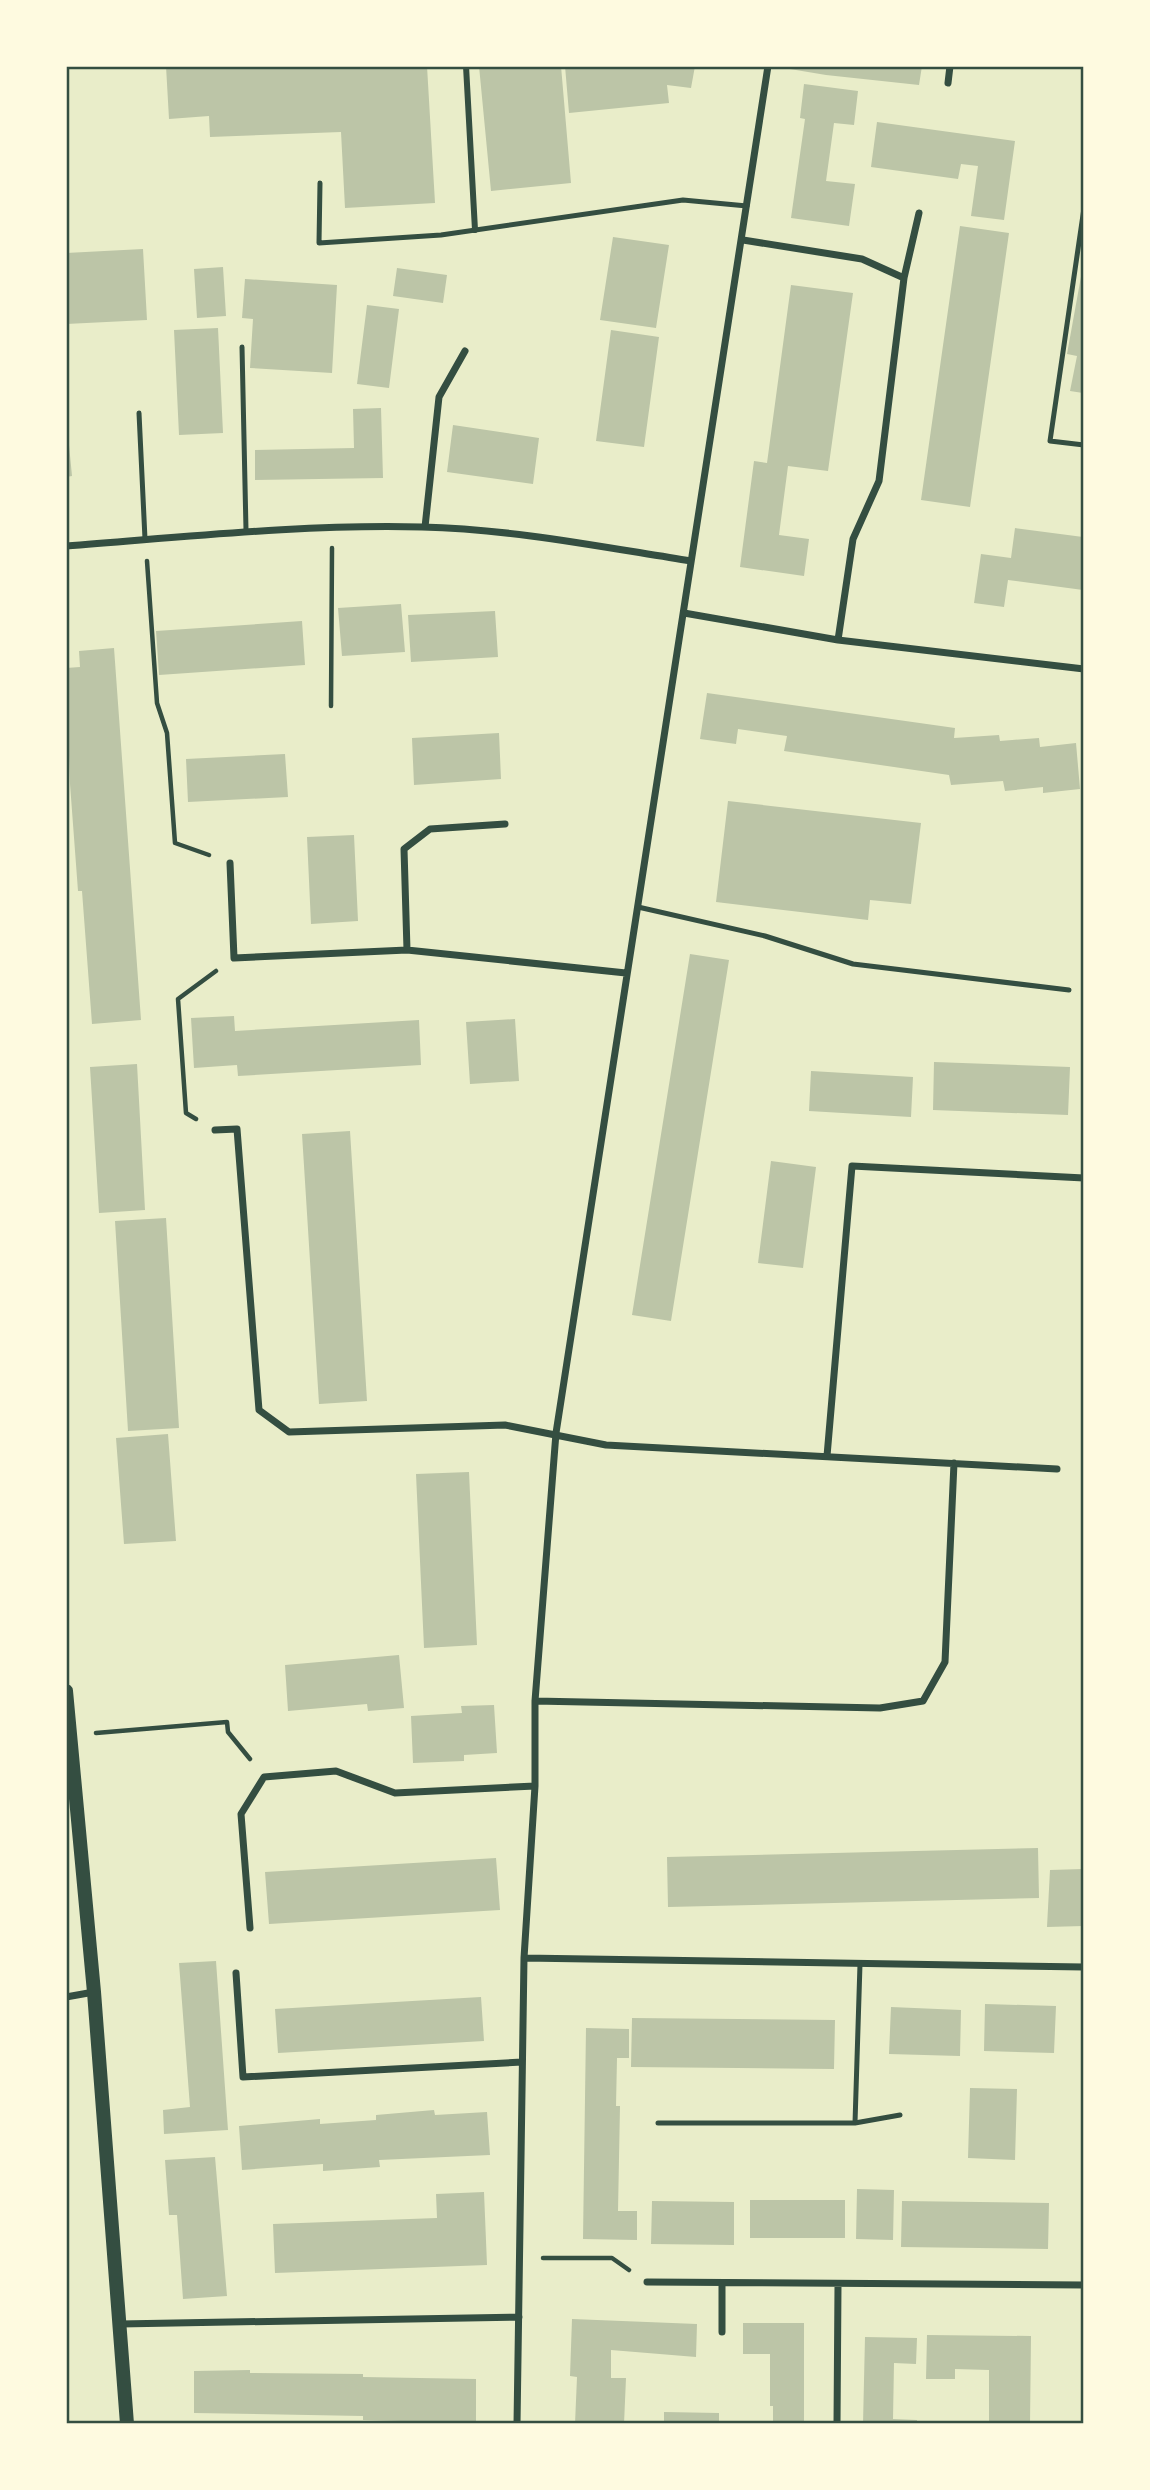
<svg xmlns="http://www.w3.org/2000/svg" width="1150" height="2490" viewBox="0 0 1150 2490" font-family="Commissioner,sans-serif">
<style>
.building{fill:#bcc5a7}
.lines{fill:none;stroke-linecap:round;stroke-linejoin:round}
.path{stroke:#344e41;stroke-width:4.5}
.service{stroke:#344e41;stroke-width:5}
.pedestrian{stroke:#344e41;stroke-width:6}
.minor{stroke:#344e41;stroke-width:7}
.secondary{stroke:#344e41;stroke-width:14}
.neatline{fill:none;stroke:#344e41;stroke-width:2.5}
</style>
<rect width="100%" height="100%" fill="#e9edc9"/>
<path class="building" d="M166,66H427L435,203L345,208L341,132L210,137L209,116L169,119Z
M479,66H561L571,183L491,191Z
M565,66H695L691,88L667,85L669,103L569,113Z
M791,66H922L919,85L826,75L790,69Z
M804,84L858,91L854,125L834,123L826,181L855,184L849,226L791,218L805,119L800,118Z
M877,122L1015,141L1004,220L971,216L978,166L961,164L958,179L871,167Z
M960,226L1009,233L970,507L921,500Z
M613,237L669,245L656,328L600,320Z
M143,249L147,320L66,324V253Z
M223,267L226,316L197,318L194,269Z
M397,268L447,275L443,303L393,296Z
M1082,271H1083V393L1070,391L1077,356L1067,354Z
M245,279L337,285L332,373L250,368L253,319L242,318Z
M791,285L853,293L828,471L788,466L779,535L809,539L804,576L740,567L754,461L767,463Z
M367,305L399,309L389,388L357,384Z
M218,328L223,433L179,435L174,330Z
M611,330L659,337L644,447L596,441Z
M381,408L383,478L255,480V450L354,448L353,409Z
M66,414L72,476L66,477Z
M453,425L539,438L533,484L447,472Z
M1015,528L1083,537V590L1008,580L1004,607L974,603L981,554L1011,558Z
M401,604L405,652L342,656L338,608Z
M495,611L498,657L411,662L408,615Z
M302,621L305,665L159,675L156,631Z
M114,648L141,1020L92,1024L82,891H78L70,784L66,668L80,667L79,651Z
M707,693L955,728L954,738L999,735L1000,741L1039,738L1040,747L1076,743L1080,789L1043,793V787L1005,791L1003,781L951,785L949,775L784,751L787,736L738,729L736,744L700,739Z
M499,733L501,779L414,785L412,738Z
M285,754L288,797L188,802L186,759Z
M728,801L921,823L911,904L870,900L868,920L716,902Z
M354,835L358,921L311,924L307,837Z
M690,954L729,960L671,1321L632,1315Z
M234,1016L235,1031L419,1020L421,1065L238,1076L237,1065L194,1068L191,1018Z
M515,1019L519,1081L470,1084L466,1022Z
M934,1062L1070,1067L1068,1115L933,1110Z
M137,1064L145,1210L99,1213L90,1067Z
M811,1071L913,1077L911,1117L809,1111Z
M350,1131L367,1401L319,1404L302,1134Z
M771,1161L816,1167L803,1268L758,1263Z
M166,1218L179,1428L128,1431L115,1221Z
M168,1434L176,1541L124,1544L116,1438Z
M469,1472L477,1645L424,1648L416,1474Z
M399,1655L404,1708L368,1711L367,1704L288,1711L285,1665Z
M494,1705L497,1753L464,1755V1761L413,1763L411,1716L462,1713L461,1706Z
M1038,1848L1039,1898L668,1907L667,1857Z
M496,1858L500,1910L269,1924L265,1872Z
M1083,1869V1926L1047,1927L1050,1870Z
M216,1961L228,2130L164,2134L163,2110L190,2107L179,1963Z
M481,1997L484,2041L278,2053L275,2009Z
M985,2004L1056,2006L1054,2053L984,2051Z
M891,2007L961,2010L960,2056L889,2054Z
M632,2018L835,2020L834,2069L631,2067Z
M586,2028L629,2029V2058H617L616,2106H620L618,2211H637V2240L583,2239Z
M970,2088L1017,2089L1015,2160L968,2158Z
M434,2110L435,2115L487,2112L490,2155L379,2160L380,2167L323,2171V2164L242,2170L239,2126L320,2119V2124L376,2120V2115Z
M215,2157L227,2296L183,2299L177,2215H169L165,2160Z
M857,2189L894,2190L893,2240L856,2239Z
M484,2192L487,2265L275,2273L273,2224L437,2218L436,2194Z
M750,2200H845V2238H750Z
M652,2201L734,2202V2245L651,2244Z
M902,2201L1049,2203L1048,2249L901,2247Z
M572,2319L697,2324L696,2357L611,2350V2378H626L624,2424H575L577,2377L570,2376Z
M743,2323H804V2424H773V2406H770V2354H743Z
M927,2335L1031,2336L1030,2424H989V2370L955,2369V2379H926Z
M865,2337L917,2338L916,2364L894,2363L893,2419L917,2420V2424H863Z
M250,2370V2373L363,2374V2377L476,2379V2423L363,2420V2416L194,2413V2371Z
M664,2412L719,2413V2424H664Z"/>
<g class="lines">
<path class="path" d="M147,561L157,703L167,733L175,843L209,855
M331,706L332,548
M196,1119L186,1113L178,999L216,971
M96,1733L227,1722L228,1732L250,1759
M543,2258H612L629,2270"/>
<path class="service" d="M320,183L319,243L441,235L683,200L747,206
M1084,208L1050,441L1084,445
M242,347L246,530
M139,413L145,539
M638,907L765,936L853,964L1069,990
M658,2123H855L900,2115
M855,2123L860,1964"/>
<path class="pedestrian" d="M466,66L475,230"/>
<path class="minor" d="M948,83L950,66
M743,240L862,259L904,278
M425,527L439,397L465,351
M66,546C186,537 303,524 422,527C512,529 602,547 691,561
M684,613L838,640L1084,669
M838,640L853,539L879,481L904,278L919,213
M230,863L234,958L407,950L626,973
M407,950L404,849L430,829L505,824
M215,1130L237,1129L259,1410L289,1432L505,1425L606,1445L1057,1469
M827,1456L852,1166L1084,1178
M535,1701L880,1708L923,1701L945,1662L954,1463
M250,1928L241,1814L264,1777L336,1771L395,1793L535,1786
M524,1958L1084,1967
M236,1973L243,2077L522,2062
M66,1997L94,1992
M647,2282L1084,2285
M120,2324L519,2317
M722,2332V2283
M517,2424L524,1958L535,1786V1701L556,1433L768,66
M837,2424L838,2285"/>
<path class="secondary" d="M66,1691L94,1992L127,2424"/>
</g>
<rect width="1150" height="2490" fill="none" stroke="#fefae0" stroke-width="136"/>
<rect x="68" y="68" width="1014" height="2354" class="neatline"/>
</svg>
